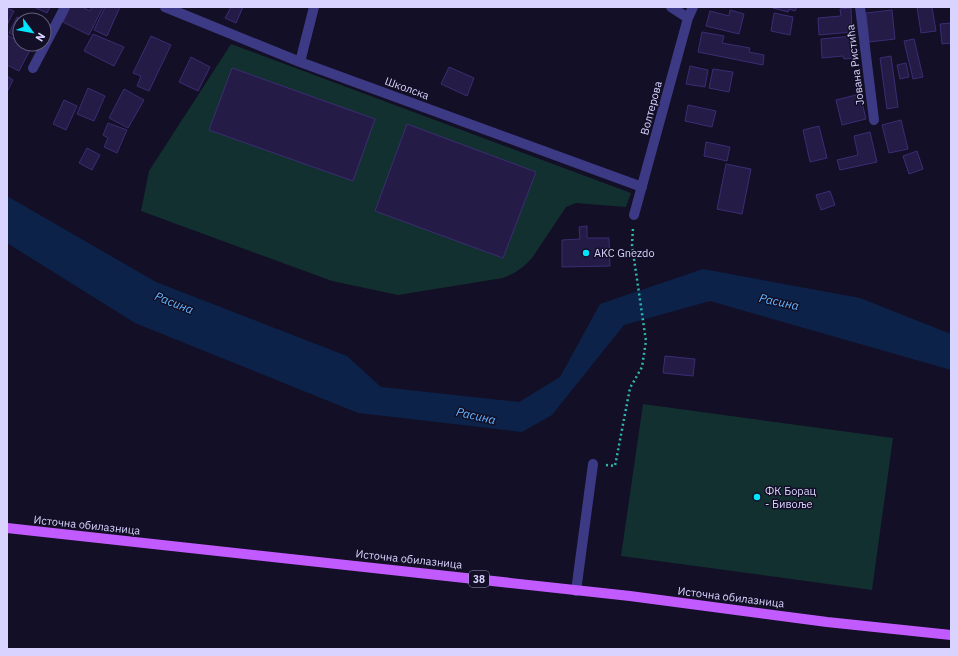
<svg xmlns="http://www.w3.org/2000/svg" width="958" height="656" viewBox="0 0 958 656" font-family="'IBM Plex Sans',sans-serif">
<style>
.green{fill:#12302f}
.water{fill:#0c2248}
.building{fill:#241b47;stroke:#3b2d73}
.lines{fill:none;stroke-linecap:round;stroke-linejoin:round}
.path{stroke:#2fb8b0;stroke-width:2.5;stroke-dasharray:2 3;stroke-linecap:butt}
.minor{stroke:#3d3a85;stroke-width:10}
.major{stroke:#c25bff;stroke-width:10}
.poi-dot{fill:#00e5ff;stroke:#130f26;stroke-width:1.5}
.labels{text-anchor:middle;stroke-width:3;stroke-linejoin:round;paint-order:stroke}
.shield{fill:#130f26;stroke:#9e99be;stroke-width:1}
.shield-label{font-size:10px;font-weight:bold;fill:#d9d4ff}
.street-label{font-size:11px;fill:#d9d4ff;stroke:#130f26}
.poi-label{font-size:11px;fill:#d9d4ff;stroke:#130f26;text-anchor:start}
.water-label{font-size:12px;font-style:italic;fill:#62b6ff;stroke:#130f26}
</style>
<rect width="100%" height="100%" fill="#130f26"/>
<path class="green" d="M231,44L631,193L626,207L576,203L566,207L532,258L523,267L514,273L503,278L398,295L332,281L141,211L149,171Z
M643,404L893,438L872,590L621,556Z"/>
<path class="water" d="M7,196L156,282L347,356L381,387L519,402L560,377L600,304L703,269L860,298L951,334V370L710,301L624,325L552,415L522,432L358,413L135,323L7,243Z"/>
<path class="building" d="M34,7H50L47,13Z
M70,7H82L90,11L92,7H103L89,35L63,22Z
M105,7H120L107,36L94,30Z
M231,7H243L236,23L225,18Z
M797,7L795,11L789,9L788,12L773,8Z
M917,7H932L936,31L921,33Z
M7,8L14,11L7,25Z
M851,8L852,32L819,35L818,18L841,16L840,9Z
M730,10L744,14L739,34L706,26L710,11L729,16Z
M892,10L895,39L869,42L866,13Z
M774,13L793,17L790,35L771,31Z
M17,17L22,20H20V39L9,33Z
M951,23V43L942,44L940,24Z
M702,32L724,36L722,43L750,48L749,52L764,55L763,65L698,52Z
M93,34L124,47L114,66L84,51Z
M7,35L20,42V44L31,48L19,71L7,65Z
M151,36L171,45L149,91L137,86L141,76L133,73Z
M853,36L855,58L844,59L843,56L822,58L821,39Z
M914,39L923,77L913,79L904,41Z
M891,56L898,107L887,109L880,58Z
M191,57L210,67L198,91L179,82Z
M906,63L909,77L900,79L897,65Z
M690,66L708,70L705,87L686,84Z
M449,67L474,78L467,96L441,84Z
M232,68L375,119L353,181L209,130Z
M713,69L733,72L729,92L709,88Z
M7,76L13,80L7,92Z
M88,88L105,96L94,121L77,114Z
M124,89L144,100L128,128L109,118Z
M860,94L866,119L842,125L836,100Z
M64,100L77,106L66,130L53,124Z
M688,105L716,111L712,127L685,121Z
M901,120L908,149L889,153L882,125Z
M108,123L127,130L117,153L104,147L108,138L103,135Z
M407,124L536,172L503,258L375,211Z
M819,126L827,158L810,162L803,130Z
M870,132L877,162L840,170L837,160L858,155L854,136Z
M706,142L730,147L727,161L704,156Z
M87,148L100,155L92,170L79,163Z
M917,151L923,169L909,174L903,156Z
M726,164L751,169L742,214L717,209Z
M830,191L835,205L821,210L816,195Z
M587,226V238H609L610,266L562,267V240L580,239L579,227Z
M665,356L695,359L693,376L663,373Z"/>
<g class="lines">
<path class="path" d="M606,465L615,466L630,388L642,367L646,341L632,245L633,228"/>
<path class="minor" d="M165,7L300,62L642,187
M671,7L688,18
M860,7L874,120
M300,62L314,7
M33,68L65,7
M634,215L688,18L693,7
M576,591L593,464"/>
<path class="major" d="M7,528L630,596L827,622L951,635"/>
</g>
<g class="poi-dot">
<circle cx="586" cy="253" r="4"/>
<circle cx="757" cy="497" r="4"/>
</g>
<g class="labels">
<rect class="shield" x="469" y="571" width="20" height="16" rx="3"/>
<g class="shield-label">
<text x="479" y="583">38</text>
</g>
<g class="street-label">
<text transform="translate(855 65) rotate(-97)" y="4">Јована Ристића</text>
<text transform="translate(407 88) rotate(20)" y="4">Школска</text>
<text transform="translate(651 108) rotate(-75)" y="4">Волтерова</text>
<text transform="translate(87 525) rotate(6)" y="4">Источна обилазница</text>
<text transform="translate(409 559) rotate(6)" y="4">Источна обилазница</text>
<text transform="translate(731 597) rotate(7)" y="4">Источна обилазница</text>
</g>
<g class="poi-label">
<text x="594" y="257">AKC Gnezdo</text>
<text x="765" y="495">ФК Борац<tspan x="765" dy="13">- Бивоље</tspan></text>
</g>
<g class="water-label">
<text transform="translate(779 302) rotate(12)" y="4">Расина</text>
<text transform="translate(174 303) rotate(22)" y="4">Расина</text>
<text transform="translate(476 416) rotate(13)" y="4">Расина</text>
</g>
</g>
<rect width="958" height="656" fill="none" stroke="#d9d4ff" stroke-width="16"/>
<g transform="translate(32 32) rotate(122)"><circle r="19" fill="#130f26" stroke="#625e7d"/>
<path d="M0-3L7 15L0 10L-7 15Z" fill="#00e5ff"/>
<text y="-6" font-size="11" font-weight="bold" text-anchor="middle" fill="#d9d4ff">N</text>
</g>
</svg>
